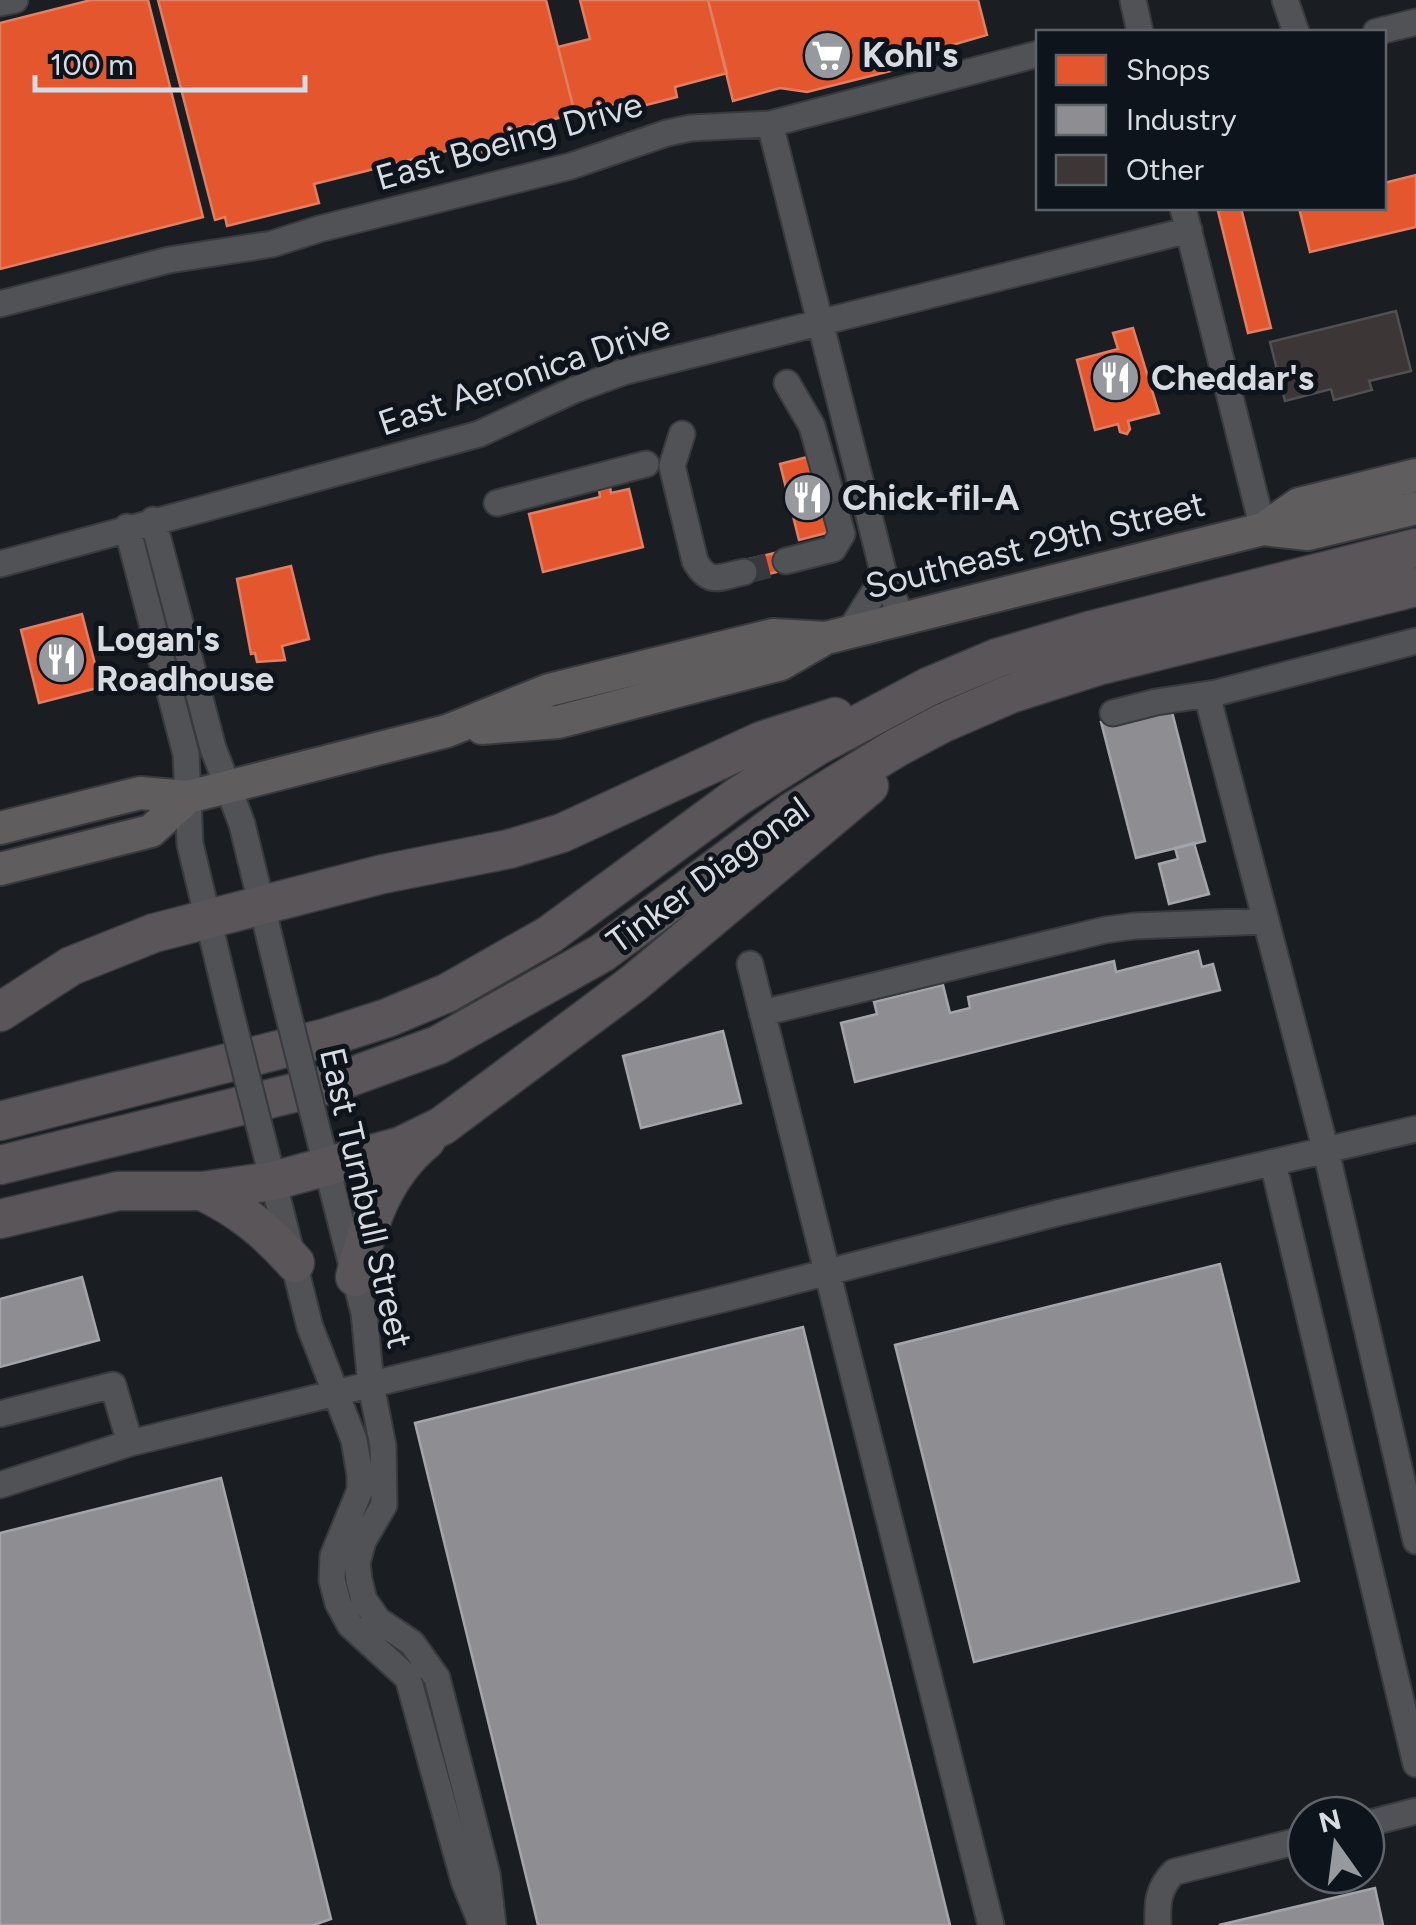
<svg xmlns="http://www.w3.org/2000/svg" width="1416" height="1925" viewBox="0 0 1416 1925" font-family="Figtree,sans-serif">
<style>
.shops{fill:#e4572e;stroke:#e07f64;stroke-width:2.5}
.industry{fill:#8d8d92;stroke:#a4a5aa;stroke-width:2.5}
.building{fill:#3c3637;stroke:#515051;stroke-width:2.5}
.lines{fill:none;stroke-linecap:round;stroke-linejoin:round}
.minor-tunnel{stroke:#363a3f;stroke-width:25;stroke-dasharray:25 12;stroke-linecap:butt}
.minor-casing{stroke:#383a3e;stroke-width:29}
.major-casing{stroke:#383a3e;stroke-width:36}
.highway-casing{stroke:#383a3e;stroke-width:41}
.minor{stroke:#505255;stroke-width:25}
.major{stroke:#605d5f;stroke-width:32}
.highway{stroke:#5a5558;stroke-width:38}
.minor-bridge-casing{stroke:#383a3e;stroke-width:29;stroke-linecap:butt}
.minor-bridge{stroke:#505255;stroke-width:25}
.labels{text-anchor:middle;stroke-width:10;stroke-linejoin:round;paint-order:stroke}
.poi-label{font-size:35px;font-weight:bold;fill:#d8dce2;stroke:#0e141c;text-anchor:start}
.street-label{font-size:35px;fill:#d8dce2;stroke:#0e141c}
</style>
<rect width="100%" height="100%" fill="#1a1e22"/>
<path class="shops" d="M91,0H148L203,217L0,269V23Z
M158,0H546L575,114L509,130L514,148L474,158L470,145L314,184L319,203L227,226L225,217L215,220Z
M580,0H708L727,73L675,87L677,97L627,110L625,102L575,114L558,47L590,39Z
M708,0H978L987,35L942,48L922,63L807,92L780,88L733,101Z
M1416,175V227L1310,252L1299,208H1384V183Z
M1233,208H1241L1271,328L1248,333L1218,211Z
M1133,328L1159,413L1128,421L1130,429L1127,434L1120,432L1118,424L1095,430L1077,360L1118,349L1113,333Z
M815,455L834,531L799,540L780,464Z
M610,487L611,493L629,489L643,547L543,572L529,514L600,497L599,490Z
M783,551L788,569L746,580L741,561Z
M291,566L309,639L282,646L285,660L257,662L255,653L251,654L237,579Z
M82,614L101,687L39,703L21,630Z"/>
<path class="industry" d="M1170,704L1205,841L1136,858L1101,722Z
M1194,843L1209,894L1169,904L1159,864L1178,859L1175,848Z
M1198,951L1202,967L1213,964L1220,990L855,1082L841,1023L877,1014L874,1002L943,985L950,1013L970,1008L968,997L1114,961L1116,972Z
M723,1031L741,1103L641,1128L623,1056Z
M1220,1264L1299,1581L974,1662L895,1345Z
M82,1277L99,1340L0,1367V1299Z
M803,1327L950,1925H538L415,1423Z
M221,1478L331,1919L314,1925H0V1533Z
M1375,1888L1383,1925H1219Z"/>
<path class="building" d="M1396,311L1411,371L1369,381L1372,390L1334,400L1331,389L1285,401L1270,342Z"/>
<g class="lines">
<path class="minor-tunnel" d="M744,572L786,561"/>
<defs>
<path id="minor" d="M1133,0L1140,32
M1285,0L1296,32
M0,3L15,0
M1376,32L1416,22
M770,124L883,571L902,619
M1183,208L1263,529
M0,304L169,260L272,244L319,229L571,166L667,133L691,128L770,124L1038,54
M682,434L672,466L695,561C709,586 719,577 744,572
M497,503L646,464
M153,520L213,748L242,824L280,981
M127,527L186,754L190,844L227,998
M786,561L833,549L842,534L812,426L787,383
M0,564L479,434L574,390L623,372L1189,230
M849,632L875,591L883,571
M1207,695L1326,1151L1416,1541
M1113,713L1156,702L1216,693L1416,641
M750,964L991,1925
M762,1013L1105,930L1134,926L1265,921
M313,1113L364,1313L371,1385L383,1446L384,1505L363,1541L357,1563L359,1580L364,1600L378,1620L412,1643L437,1678L487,1874L493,1925
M259,1125L310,1327L354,1440L360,1475V1490L333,1556L332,1580L338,1603L350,1625L408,1678L464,1881L482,1925
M1273,1163L1416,1764
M0,1414L113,1385L130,1443
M0,1485L130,1443L727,1298L1057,1213L1416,1129
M1366,1824L1416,1811
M1158,1925C1157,1903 1158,1888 1174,1872L1306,1839"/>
<path id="major" d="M1263,529L1308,534L1416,508
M482,728L558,722L781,664L826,638
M0,828L140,793L188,797L447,731L549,690L773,635L826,638L1263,529L1299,504L1416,475
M0,869L151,831L188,797"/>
<path id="highway" d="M0,1012L71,966L154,933L383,874L509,849L562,833L761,741L835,717
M0,1121L325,1038L387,1018L447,993L549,935L737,797L817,746L928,687L997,658L1092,630L1416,548
M0,1165L334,1083L438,1045L602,953L793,811L896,748L943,723L1010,694L1101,665L1416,587
M202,1191C240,1209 268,1232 295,1263
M0,1219L118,1191H202L273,1181L401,1146L442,1126L634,983L869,786
M355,1277C368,1224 383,1175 426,1140"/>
</defs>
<use href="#minor" class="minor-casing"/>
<use href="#major" class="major-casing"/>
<use href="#highway" class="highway-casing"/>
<use href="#minor" class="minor"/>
<use href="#major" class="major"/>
<use href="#highway" class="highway"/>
<defs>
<path id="minor-bridge" d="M280,981L313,1113
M227,998L259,1125"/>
</defs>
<use href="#minor-bridge" class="minor-bridge-casing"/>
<use href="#minor-bridge" class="minor-bridge"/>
</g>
<defs>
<symbol id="supermarket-disc" viewBox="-11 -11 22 22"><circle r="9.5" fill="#969a9f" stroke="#0e141c"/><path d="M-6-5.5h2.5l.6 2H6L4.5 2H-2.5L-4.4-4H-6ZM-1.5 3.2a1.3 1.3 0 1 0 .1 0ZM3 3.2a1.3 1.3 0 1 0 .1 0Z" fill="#fff"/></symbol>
<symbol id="restaurant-disc" viewBox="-11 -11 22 22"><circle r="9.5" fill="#969a9f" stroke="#0e141c"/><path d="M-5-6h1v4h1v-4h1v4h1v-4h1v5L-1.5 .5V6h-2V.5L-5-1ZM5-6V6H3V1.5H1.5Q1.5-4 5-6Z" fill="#fff"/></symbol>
</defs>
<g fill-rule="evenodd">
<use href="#supermarket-disc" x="800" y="28" width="55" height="55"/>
<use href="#restaurant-disc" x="1088" y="350" width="55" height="55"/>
<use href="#restaurant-disc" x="780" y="470" width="55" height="55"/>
<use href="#restaurant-disc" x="34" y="632" width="55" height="55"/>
</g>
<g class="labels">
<g class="poi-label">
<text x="862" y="67">Kohl's</text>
<text x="1151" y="390">Cheddar's</text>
<text x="842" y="510">Chick-fil-A</text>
<text x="96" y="651">Logan's<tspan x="96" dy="40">Roadhouse</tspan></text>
</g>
<g class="street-label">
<text transform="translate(509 141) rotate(-16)" y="12">East Boeing Drive</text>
<text transform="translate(524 375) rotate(-19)" y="12">East Aeronica Drive</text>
<text transform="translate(1035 545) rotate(-14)" y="12">Southeast 29th Street</text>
<text transform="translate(708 875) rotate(-36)" y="12">Tinker Diagonal</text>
<text transform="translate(366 1198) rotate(77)" y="12">East Turnbull Street</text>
</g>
</g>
<rect x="1036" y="30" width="350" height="180" fill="#0e141c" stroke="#5f646b" stroke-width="2.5"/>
<rect x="1056" y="55" width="50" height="30" fill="#e4572e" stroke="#5f646b" stroke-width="2.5"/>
<text x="1126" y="80" font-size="30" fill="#d8dce2">Shops</text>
<rect x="1056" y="105" width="50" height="30" fill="#8d8d92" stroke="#5f646b" stroke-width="2.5"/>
<text x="1126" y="130" font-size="30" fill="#d8dce2">Industry</text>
<rect x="1056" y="155" width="50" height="30" fill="#3c3637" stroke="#5f646b" stroke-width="2.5"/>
<text x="1126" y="180" font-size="30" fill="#d8dce2">Other</text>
<g transform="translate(1336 1845) rotate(346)"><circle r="48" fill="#0e141c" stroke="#5f646b" stroke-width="2.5"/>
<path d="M0-8L18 38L0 25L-18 38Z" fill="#969a9f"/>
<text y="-15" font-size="28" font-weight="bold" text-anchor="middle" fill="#d8dce2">N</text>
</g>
<path d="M35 75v15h270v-15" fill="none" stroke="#d8dce2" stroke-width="5"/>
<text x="50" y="75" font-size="30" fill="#d8dce2" stroke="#0e141c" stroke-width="8" paint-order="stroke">100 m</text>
</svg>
